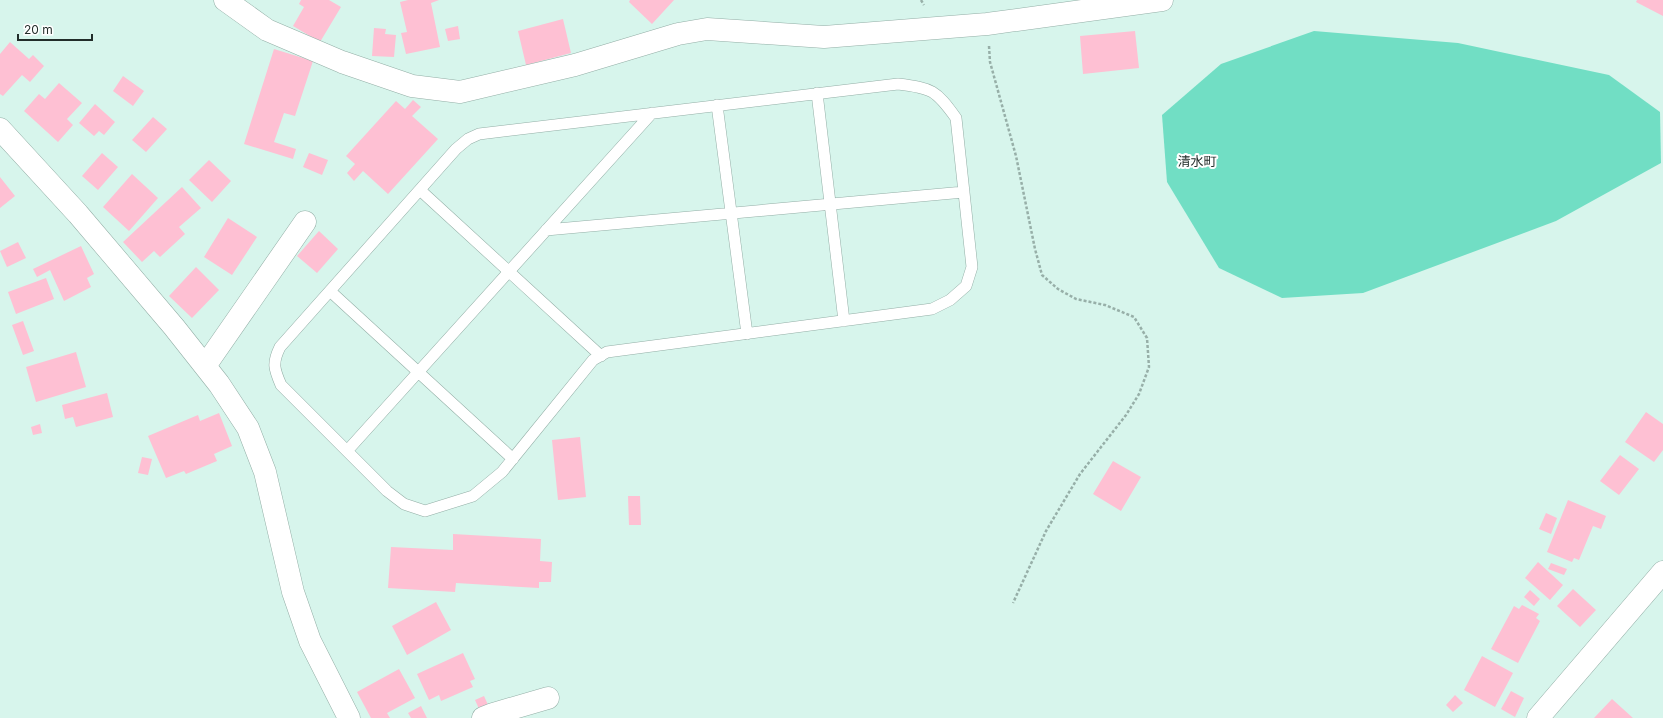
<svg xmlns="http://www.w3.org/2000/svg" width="1663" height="718" viewBox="0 0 1663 718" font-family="Inter,'Noto Sans JP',sans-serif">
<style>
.green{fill:#71dec4}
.building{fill:#fec0d3}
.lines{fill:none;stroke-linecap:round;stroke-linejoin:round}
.service-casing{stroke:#93aea6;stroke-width:12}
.minor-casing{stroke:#93aea6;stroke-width:23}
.tertiary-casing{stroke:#93aea6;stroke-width:23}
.path{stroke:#97afa8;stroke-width:2.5;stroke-dasharray:3 2;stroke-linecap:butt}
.service{stroke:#fff;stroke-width:11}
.minor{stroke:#fff;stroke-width:22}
.tertiary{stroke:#fff;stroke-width:22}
.labels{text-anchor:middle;stroke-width:4;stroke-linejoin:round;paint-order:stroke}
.quarter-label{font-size:13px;fill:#222d2a;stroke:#fff}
</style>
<rect width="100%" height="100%" fill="#d7f5ec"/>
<path class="green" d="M1314,31L1458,43L1609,75L1660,112L1661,163L1556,221L1363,293L1282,298L1219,268L1167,182L1162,115L1221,64Z"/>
<path class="building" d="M301,0H329L341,7L320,42L293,26L304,7L299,4Z
M408,0H439L431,3L440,47L406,54L401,33L407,32L400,2Z
M630,0H674L652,24L629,2Z
M1637,0H1663V16L1636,2Z
M563,19L571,53L526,65L518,31Z
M458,26L460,39L448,41L445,29Z
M374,28L386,29L385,34L396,35L394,57L372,56Z
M1135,31L1139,68L1083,74L1080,36Z
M10,42L29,59L33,55L44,66L30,82L22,75L3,96L0,94V54Z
M274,49L313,61L295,116L284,113L274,142L296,149L293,159L244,144Z
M123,76L144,91L133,106L113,91Z
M59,83L82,103L67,119L73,125L58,142L24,111L39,94L45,99Z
M413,100L421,107L412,116L438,139L388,194L363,171L354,181L347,173L355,164L346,156L396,101L405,109Z
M95,104L115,122L104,135L99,131L94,136L79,123Z
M153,117L167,129L146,152L132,140Z
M102,153L118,167L98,190L82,176Z
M309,153L328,160L322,175L303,167Z
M209,160L231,181L212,202L189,180Z
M132,174L158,198L129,231L103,207Z
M0,177L15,196L0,208Z
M182,187L201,208L179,227L185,234L160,257L154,251L142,262L123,242Z
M228,218L257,237L232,275L204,257Z
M319,231L338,249L317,273L297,256Z
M18,242L26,258L7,267L0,251Z
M81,246L94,274L87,278L91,287L64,301L50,270L37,277L33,269Z
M196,267L219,290L192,318L169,296Z
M46,278L54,299L16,314L8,292Z
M23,321L34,351L23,355L12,325Z
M76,352L86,387L36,402L26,367Z
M107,393L113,417L76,427L73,417L65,419L62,405Z
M1646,412L1663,424V450L1654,462L1625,442Z
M219,413L232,446L214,454L217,461L186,474L184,471L166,478L148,436L198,415L200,421Z
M40,424L42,433L33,435L31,427Z
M580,437L586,497L558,500L552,440Z
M1620,455L1639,469L1619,495L1600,481Z
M142,457L152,459L148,475L138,473Z
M1113,461L1141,477L1121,511L1093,494Z
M628,496H640L641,525H629Z
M1568,500L1606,516L1601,529L1593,526L1579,560L1574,558L1572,562L1547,552Z
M1546,513L1557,518L1551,534L1539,529Z
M453,534L541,539L540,561L552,562L551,582H539V588L456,583L455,592L388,588L391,547L453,550Z
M1538,562L1563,585L1550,600L1525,578Z
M1551,563L1567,569L1564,575L1548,569Z
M1573,589L1596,610L1580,627L1557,606Z
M1530,590L1540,599L1534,606L1524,597Z
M436,602L451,630L407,655L392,626Z
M1522,605L1539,614L1536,618L1540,621L1518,663L1491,649L1514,606L1519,609Z
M463,653L475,679L470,681L473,687L441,701L439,695L429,700L417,674Z
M1482,656L1513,673L1495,707L1464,690Z
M399,669L415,698L387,713L390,718H371L357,692Z
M1511,691L1524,698L1515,717L1501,709Z
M1455,695L1463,703L1453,712L1446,705Z
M484,696L489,707L480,711L475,700Z
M1612,699L1633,718H1594Z
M421,706L427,718H411L408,713Z"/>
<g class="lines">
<defs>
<path id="service" d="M898,84C932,88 936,90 956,118L972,267L966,286L950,300L932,309L607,352L593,360L502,472L473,496L425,511L404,504L387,491L281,385C274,369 272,363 280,347L456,149L468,139L479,134Z
M817,93L844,321
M717,105L747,334
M420,190L601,356
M546,230L964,192
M330,291L513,459
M347,451L652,113"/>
<path id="minor" d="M225,0L267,30L342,62L412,86L460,92L575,65L678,34L707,29L824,37L987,24L1162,0
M0,129L78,214L174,327L219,384L248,428L265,472L293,592L310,641L349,718
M205,366L305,222
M483,718L493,714L548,698"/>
<path id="tertiary" d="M1538,718L1663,572"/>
</defs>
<use href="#service" class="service-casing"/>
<use href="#minor" class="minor-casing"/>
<use href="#tertiary" class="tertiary-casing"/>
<path class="path" d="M921,0L924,5
M989,46L990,62L1016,156L1035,249L1042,275L1058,289L1076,299L1105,305L1134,317L1147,338L1149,367L1139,394L1126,415L1080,474L1046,531L1013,603"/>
<use href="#service" class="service"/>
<use href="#minor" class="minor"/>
<use href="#tertiary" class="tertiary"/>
</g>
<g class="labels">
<g class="quarter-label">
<text x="1197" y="166">清水町</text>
</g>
</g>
<path d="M18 34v6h74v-6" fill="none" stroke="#222d2a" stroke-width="2"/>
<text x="24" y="34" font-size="12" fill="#222d2a" stroke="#ffffff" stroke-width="3" paint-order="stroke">20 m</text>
</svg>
